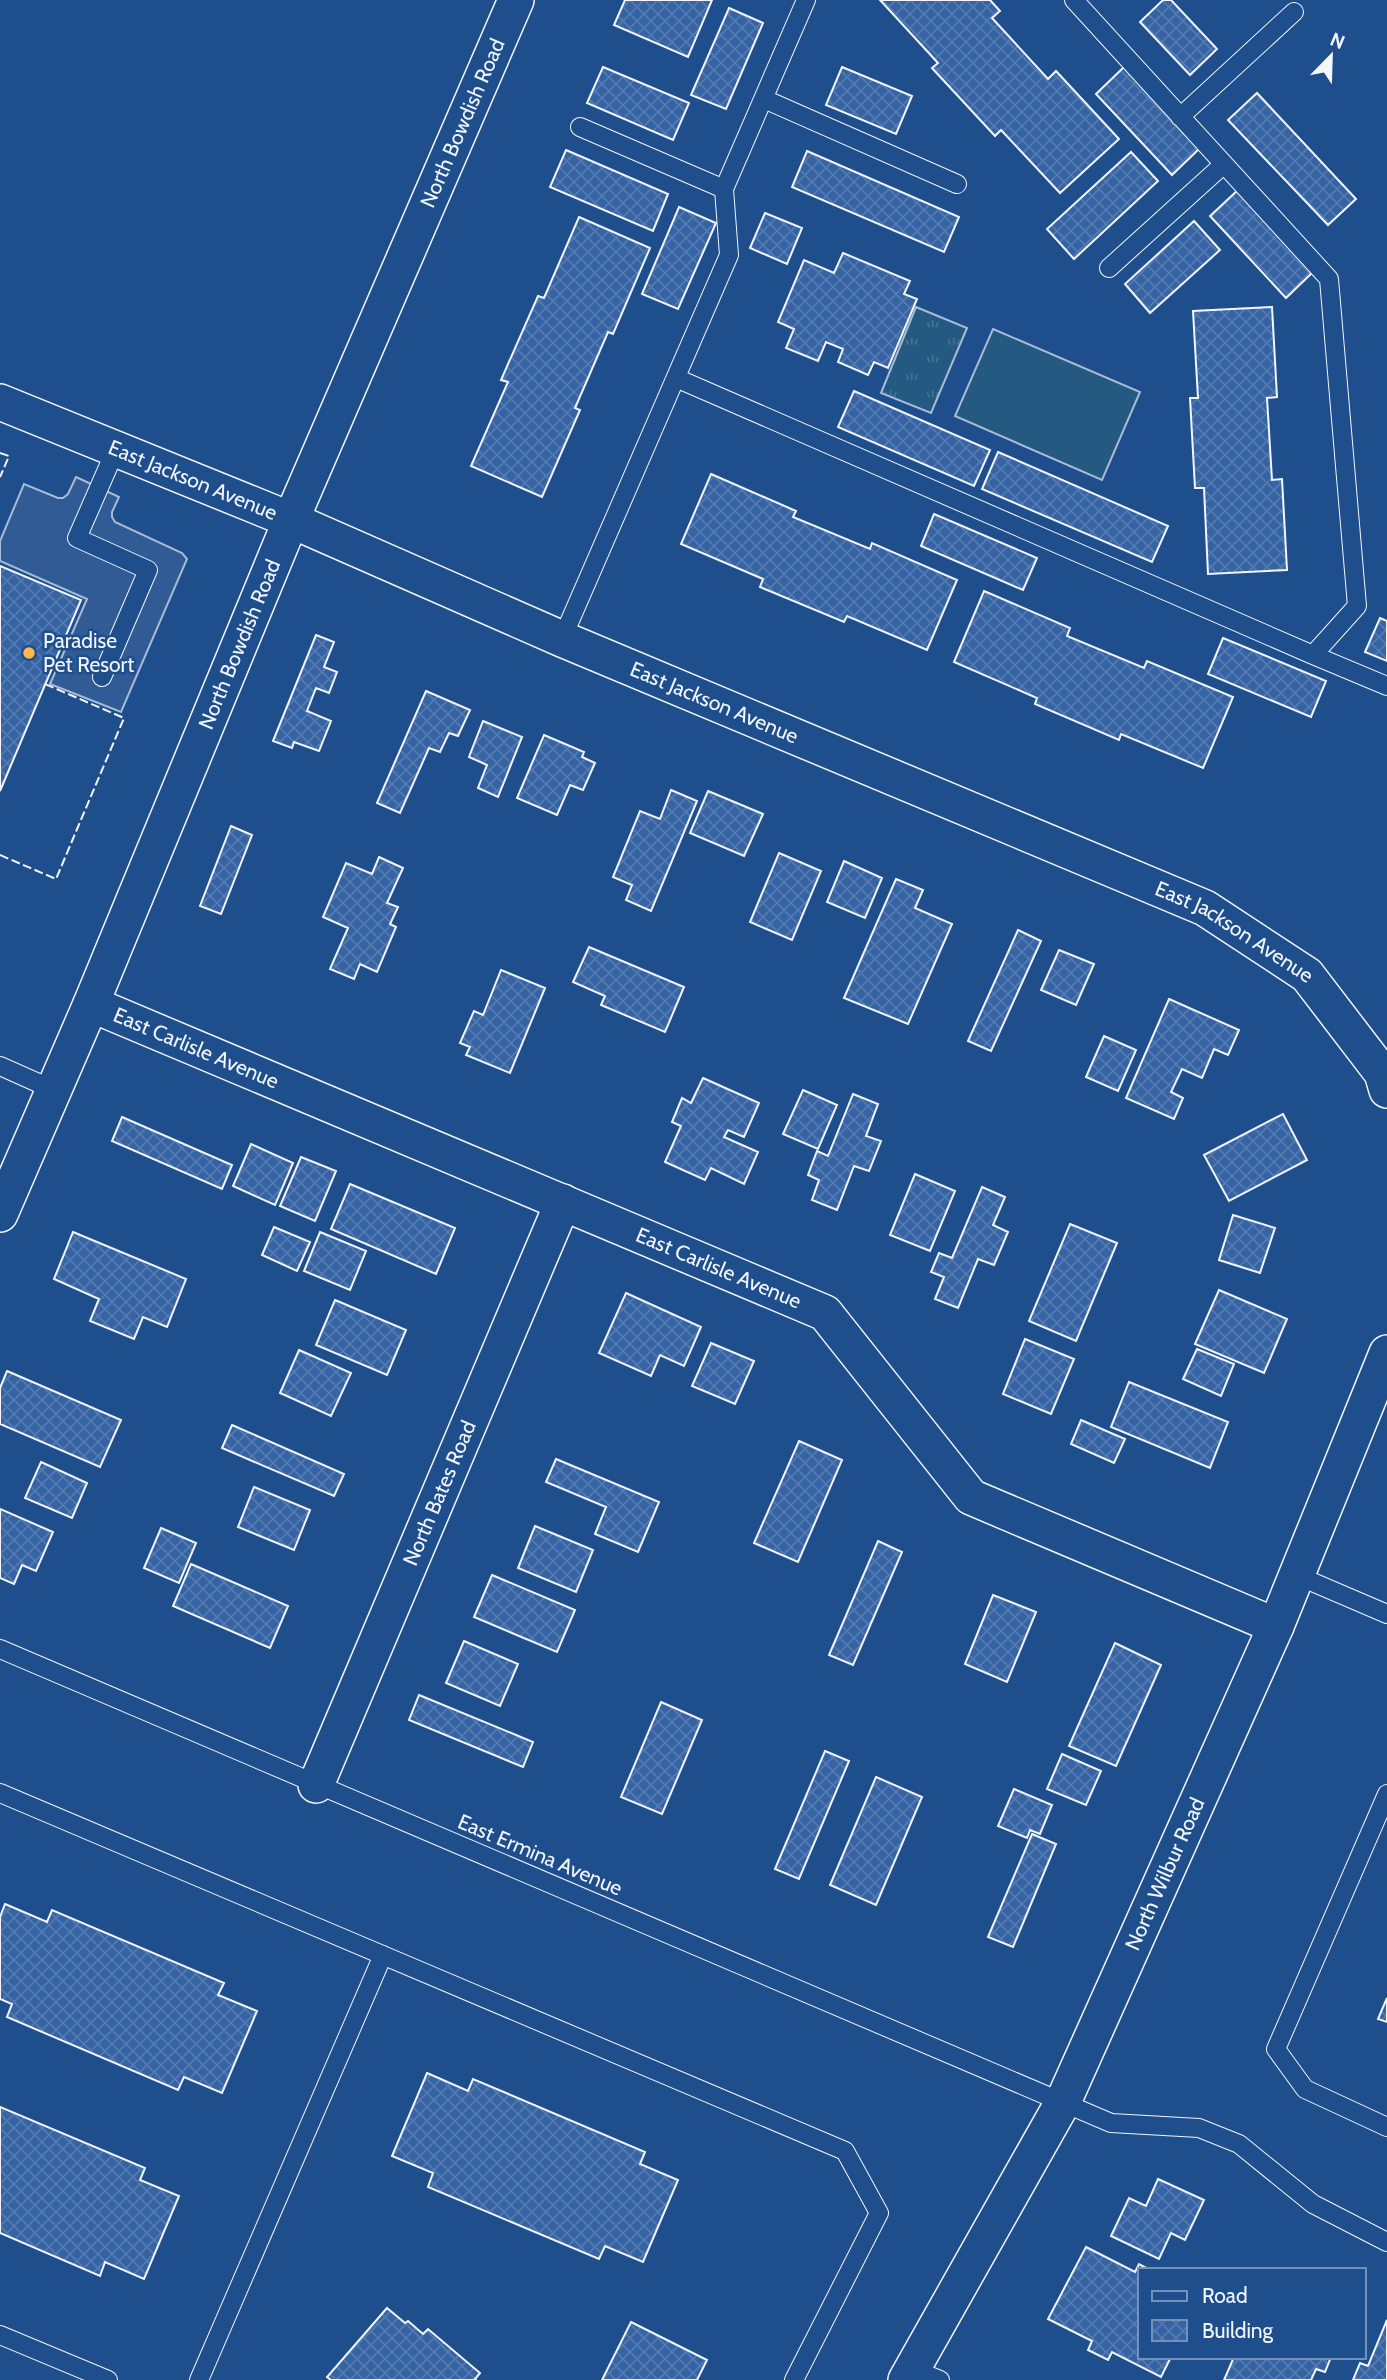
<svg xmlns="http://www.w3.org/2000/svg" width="1387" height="2380" viewBox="0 0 1387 2380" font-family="Cabin,sans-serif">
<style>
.grass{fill:url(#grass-tufts);stroke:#a8bbd7;stroke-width:2}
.garden{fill:#245a82;stroke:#a8bbd7;stroke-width:2}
.parking{fill:#305b95;stroke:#a8bbd7;stroke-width:2}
.building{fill:url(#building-cross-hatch);stroke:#f2f6ff;stroke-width:2}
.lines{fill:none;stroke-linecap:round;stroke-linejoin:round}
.lane-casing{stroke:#f2f6ff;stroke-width:20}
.street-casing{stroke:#f2f6ff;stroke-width:38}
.lane{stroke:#1f4e8c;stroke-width:18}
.street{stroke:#1f4e8c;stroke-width:35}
.fence{stroke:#f2f6ff;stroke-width:2;stroke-dasharray:9 3.5;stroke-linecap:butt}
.poi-dot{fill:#ffb74d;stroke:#1f4e8c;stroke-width:2.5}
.labels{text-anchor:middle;stroke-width:5;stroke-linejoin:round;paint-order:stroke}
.street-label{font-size:21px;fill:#f2f6ff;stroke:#1f4e8c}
.poi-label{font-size:21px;fill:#f2f6ff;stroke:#1f4e8c;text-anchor:start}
</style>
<defs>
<pattern id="grass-tufts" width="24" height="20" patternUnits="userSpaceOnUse" patternTransform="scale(1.75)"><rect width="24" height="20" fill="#245a82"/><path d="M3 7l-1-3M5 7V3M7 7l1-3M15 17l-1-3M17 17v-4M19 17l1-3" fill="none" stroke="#447295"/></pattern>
<pattern id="building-cross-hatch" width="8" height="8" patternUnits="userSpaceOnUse" patternTransform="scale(1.75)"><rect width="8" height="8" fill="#3563a3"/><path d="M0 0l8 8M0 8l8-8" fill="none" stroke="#537ab1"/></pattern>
</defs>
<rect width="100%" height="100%" fill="#1f4e8c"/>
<path class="grass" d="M916,307L967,328L931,413L881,393Z"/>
<path class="garden" d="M993,329L1140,392L1102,480L955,416Z"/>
<path class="parking" d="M76,477L119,497L112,512V517L115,522L182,553L187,559L121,712L50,684L87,599L0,561V541L24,484L58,498H63L68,494Z"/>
<path class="building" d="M625,0H712L688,57L614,25Z
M880,0H990L1000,11L992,18L1048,79L1056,71L1119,139L1060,193L1001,130L995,136L932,68L938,63Z
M1163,0H1171L1217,49L1190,75L1140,22Z
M729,8L763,23L726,109L691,95Z
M603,67L689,103L673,140L587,103Z
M842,67L912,96L896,134L826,105Z
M1124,67L1200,148L1172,175L1096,94Z
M1257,93L1356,199L1328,225L1228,120Z
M566,150L668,194L653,231L550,187Z
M807,151L959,217L944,252L792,187Z
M1131,152L1158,181L1074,259L1047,229Z
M1238,190L1314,271L1286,298L1210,216Z
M679,207L716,223L678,309L642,294Z
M765,213L802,228L787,264L750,248Z
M579,217L650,248L613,334L608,332L575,408L580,410L542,497L471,466L508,382L501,380L538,296L544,298Z
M1194,221L1220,250L1150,313L1125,284Z
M843,253L910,281L904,294L917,299L888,368L874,362L868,375L838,362L843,349L826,342L818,361L786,348L794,329L778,322L804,260L834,273Z
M1272,307L1277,397L1267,398L1272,480L1282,479L1287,570L1208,574L1204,488H1195L1190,398H1198L1193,311Z
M854,391L990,450L974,486L838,427Z
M998,452L1168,526L1152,562L982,489Z
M711,474L796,511L793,517L870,549L872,543L957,580L927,650L847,616L844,622L760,587L763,579L681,544Z
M934,514L1037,558L1023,590L921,546Z
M0,566L81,600L0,791Z
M984,591L1070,628L1067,636L1144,668L1147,661L1233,697L1203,768L1121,734L1119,740L1035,704L1037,698L954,662Z
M1380,618L1387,621V661L1365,652Z
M316,635L334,642L324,667L337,672L329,693L316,688L307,711L331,721L319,751L294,742L292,748L273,741Z
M1223,638L1326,681L1311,717L1208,674Z
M426,691L470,710L458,736L449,733L440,752L429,748L400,813L377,803Z
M483,721L522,737L498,797L478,788L487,765L469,757Z
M544,735L584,752L582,757L595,763L583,790L570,785L557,815L517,798Z
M671,790L697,801L651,911L626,900L632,885L613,877L640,811L660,819Z
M708,791L763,814L744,856L690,833Z
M231,826L252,835L221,914L200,906Z
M779,853L821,871L792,940L750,922Z
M379,857L403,868L387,903L398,907L390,924L396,927L377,972L360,964L354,979L330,969L348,928L323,917L346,863L372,874Z
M844,861L882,878L865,918L827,902Z
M896,879L923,890L915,908L952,924L908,1024L844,998Z
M1018,930L1041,941L991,1051L968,1041Z
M589,947L684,987L665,1032L601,1005L605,996L573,982Z
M1059,950L1094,964L1076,1005L1041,990Z
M501,970L545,988L510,1073L466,1055L470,1047L460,1043L474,1011L483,1015Z
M1169,999L1239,1030L1228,1055L1214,1049L1202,1078L1182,1069L1171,1092L1183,1098L1174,1119L1126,1098Z
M1104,1036L1136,1050L1118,1091L1086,1077Z
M703,1078L759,1103L744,1137L728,1130L724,1137L758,1152L744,1184L711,1168L705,1180L665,1162L681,1126L672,1122L682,1098L691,1103Z
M803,1090L837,1105L818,1149L783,1134Z
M853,1094L878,1104L866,1136L881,1141L869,1171L854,1166L837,1210L812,1200L819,1180L808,1175L817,1151L828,1156Z
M1283,1114L1307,1160L1229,1201L1204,1155Z
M122,1117L232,1165L222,1189L112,1141Z
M251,1144L293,1163L275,1205L233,1186Z
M301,1157L336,1171L315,1221L280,1206Z
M915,1174L955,1191L930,1251L890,1235Z
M350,1184L455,1228L436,1274L331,1229Z
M982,1187L1005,1197L993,1225L1008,1232L994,1265L978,1259L958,1308L935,1299L944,1277L931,1272L939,1253L952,1258Z
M1233,1215L1275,1228L1260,1273L1219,1260Z
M1070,1224L1117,1243L1076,1341L1029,1321Z
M274,1227L310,1242L297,1271L262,1255Z
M73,1232L186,1279L167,1327L143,1317L134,1339L90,1321L99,1299L54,1279Z
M320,1232L366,1251L350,1290L304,1271Z
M1219,1290L1287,1319L1264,1373L1195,1344Z
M626,1293L701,1327L684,1366L660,1355L651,1376L599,1353Z
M335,1300L406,1330L387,1375L316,1345Z
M1025,1339L1074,1359L1051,1414L1003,1394Z
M711,1343L754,1361L735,1404L692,1386Z
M1197,1349L1234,1364L1221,1396L1183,1379Z
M299,1350L351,1373L331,1416L280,1393Z
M7,1371L121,1420L100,1467L0,1424V1388Z
M1129,1382L1228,1422L1210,1468L1111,1427Z
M1081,1420L1125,1439L1114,1463L1071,1444Z
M232,1425L344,1474L334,1496L222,1448Z
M799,1441L842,1460L798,1562L754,1543Z
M556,1459L659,1502L638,1552L595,1534L606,1507L546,1482Z
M41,1462L87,1483L72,1518L25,1498Z
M254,1487L310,1510L294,1550L238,1527Z
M0,1509L53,1532L36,1571L22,1565L14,1584L0,1578Z
M535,1526L593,1550L576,1592L518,1568Z
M161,1528L196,1543L179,1583L144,1568Z
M878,1541L902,1552L853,1665L829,1655Z
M191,1564L288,1606L270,1648L173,1606Z
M492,1575L575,1610L557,1652L474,1617Z
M993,1595L1036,1612L1007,1682L965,1664Z
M464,1641L518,1664L500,1706L446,1683Z
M1115,1643L1161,1665L1116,1766L1069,1746Z
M419,1695L533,1742L523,1767L409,1720Z
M661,1702L702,1720L662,1814L621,1797Z
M825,1751L849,1761L799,1879L775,1869Z
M1062,1754L1101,1771L1086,1805L1047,1789Z
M876,1777L922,1797L876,1905L830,1885Z
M1014,1789L1052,1805L1040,1834L1030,1830L1027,1838L998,1826Z
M1032,1834L1056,1844L1013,1947L988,1937Z
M5,1904L47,1922L52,1910L224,1983L218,1995L257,2011L222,2093L184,2077L178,2090L7,2017L12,2004L0,1999V1917Z
M1387,1998V2022L1378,2019Z
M427,2073L468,2091L473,2079L645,2152L640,2164L678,2180L643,2262L605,2246L599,2259L428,2187L433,2173L392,2156Z
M0,2107L145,2168L140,2180L179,2196L144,2279L105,2262L100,2276L0,2233Z
M1158,2179L1204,2200L1185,2240L1171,2233L1159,2259L1111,2236L1129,2198L1146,2206Z
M1086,2247L1135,2272L1139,2264L1150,2270H1140V2357H1171L1161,2377L1112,2352L1108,2360L1088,2350L1092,2341L1048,2319Z
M387,2308L405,2323L408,2321L423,2334L428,2329L480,2373L475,2379L476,2380H331L327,2377Z
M1387,2320V2380H1353L1360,2363L1368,2366Z
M631,2322L707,2360L697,2380H602Z
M1234,2357H1331L1325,2372L1316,2369L1311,2380H1224Z"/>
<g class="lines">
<defs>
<path id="lane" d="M764,99L957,184
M1180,117L1294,12
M580,127L724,189
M1109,268L1224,164
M676,378L1313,655L1357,606L1329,279L1074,0
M562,639L729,255L724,189L806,0
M1313,655L1387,686
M102,677L148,570L77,538L116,449
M0,1066L54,1090
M1296,1575L1387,1614
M0,1649L1111,2123L1199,2128L1239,2144L1313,2204L1387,2242
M0,1793L845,2151L879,2213L794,2380
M1387,1794L1276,2049L1305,2089L1387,2127
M0,2335L108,2380
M913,2369L940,2380
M199,2380L383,1955"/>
<g id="street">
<path id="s1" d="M0,402L291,520L562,639L1205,908L1307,975L1382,1073L1387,1090"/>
<path id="s2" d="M91,1004L825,1313L971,1497L1276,1626"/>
<path id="s3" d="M0,1214L91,1004L291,520L516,0"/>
<path id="s4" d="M316,1785L563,1202"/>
<path id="s5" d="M906,2380L1063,2102L1276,1626L1387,1353"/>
</g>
</defs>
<use href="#lane" class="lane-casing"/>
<use href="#street" class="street-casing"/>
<use href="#lane" class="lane"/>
<use href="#street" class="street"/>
<path class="fence" d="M0,453L9,456L0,477
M0,855L56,879L124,718L45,684"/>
</g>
<circle class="poi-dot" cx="29" cy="653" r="7"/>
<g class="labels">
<g class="street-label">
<text dy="7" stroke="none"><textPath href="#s3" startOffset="1185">North Bowdish Road</textPath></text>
<text dy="7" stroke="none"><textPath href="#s1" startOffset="208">East Jackson Avenue</textPath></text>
<text dy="7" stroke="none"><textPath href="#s3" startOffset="618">North Bowdish Road</textPath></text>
<text dy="7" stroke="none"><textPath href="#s1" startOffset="775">East Jackson Avenue</textPath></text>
<text dy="7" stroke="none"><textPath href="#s1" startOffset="1344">East Jackson Avenue</textPath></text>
<text dy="7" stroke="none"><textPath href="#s2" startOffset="114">East Carlisle Avenue</textPath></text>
<text dy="7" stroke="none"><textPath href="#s2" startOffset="681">East Carlisle Avenue</textPath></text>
<text dy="7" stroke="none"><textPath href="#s4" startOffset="317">North Bates Road</textPath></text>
<text transform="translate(540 1855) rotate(23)" y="7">East Ermina Avenue</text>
<text dy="7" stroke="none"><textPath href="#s5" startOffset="569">North Wilbur Road</textPath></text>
</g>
<g class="poi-label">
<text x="43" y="648">Paradise<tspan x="43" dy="24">Pet Resort</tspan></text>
</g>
</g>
<rect x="1138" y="2268" width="228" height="91" fill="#1f4e8c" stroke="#7391ba" stroke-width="2"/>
<rect x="1152" y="2291" width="35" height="10" fill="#1f4e8c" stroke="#7391ba" stroke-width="2"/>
<text x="1202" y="2303" font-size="21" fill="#f2f6ff">Road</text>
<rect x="1152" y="2320" width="35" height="21" fill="url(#building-cross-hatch)" stroke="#7391ba" stroke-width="2"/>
<text x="1202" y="2338" font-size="21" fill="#f2f6ff">Building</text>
<g transform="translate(1331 56) rotate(23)" stroke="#1f4e8c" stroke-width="5" paint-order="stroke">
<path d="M0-5L12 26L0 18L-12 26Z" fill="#f2f6ff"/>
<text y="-10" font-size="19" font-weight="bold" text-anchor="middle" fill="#f2f6ff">N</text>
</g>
</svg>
